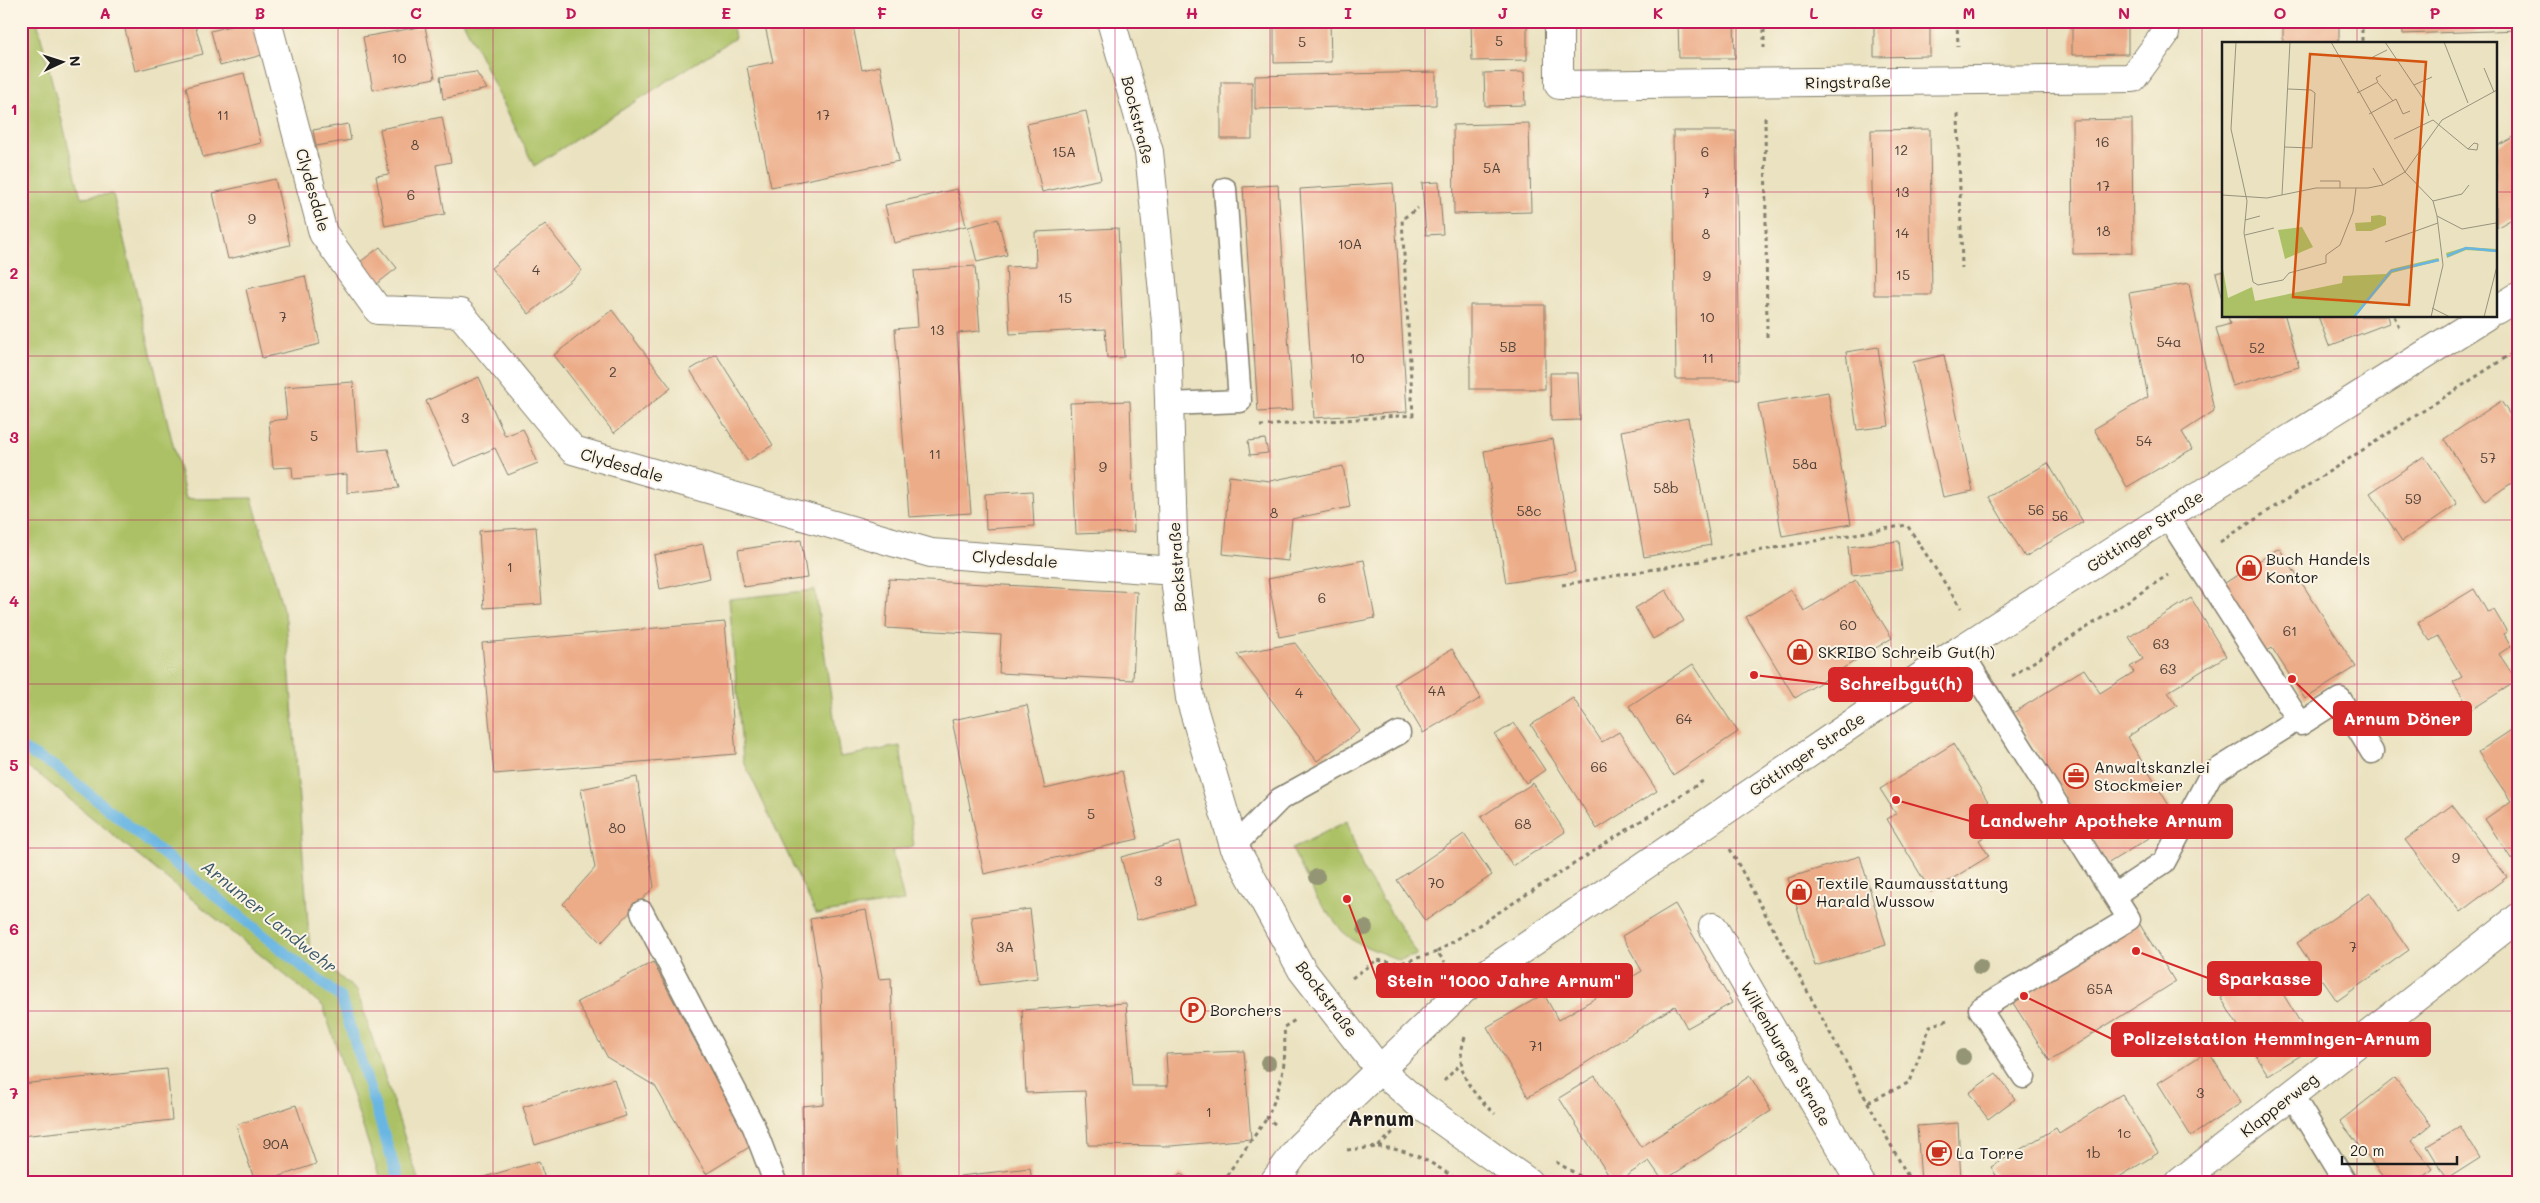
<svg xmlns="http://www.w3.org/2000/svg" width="2540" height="1203" viewBox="0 0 2540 1203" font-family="Mali,sans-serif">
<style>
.green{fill:#acc165;stroke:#646e40}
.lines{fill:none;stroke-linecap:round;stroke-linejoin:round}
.stream{stroke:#69b6e3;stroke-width:11}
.building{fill:#ecac88}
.lane-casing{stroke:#837f6e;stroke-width:25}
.street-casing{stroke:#837f6e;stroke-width:30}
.secondary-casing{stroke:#837f6e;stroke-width:30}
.path{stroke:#837f6e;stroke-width:3;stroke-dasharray:4 4;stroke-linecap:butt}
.lane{stroke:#fff;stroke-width:22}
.street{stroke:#fff;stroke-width:28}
.secondary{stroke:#fff;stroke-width:28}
.tree{fill:#949574}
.grid{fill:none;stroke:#c2185b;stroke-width:1;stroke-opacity:0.55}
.labels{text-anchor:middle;stroke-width:4;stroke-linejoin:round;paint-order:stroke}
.number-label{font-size:14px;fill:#504037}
.street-label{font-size:16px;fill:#1c1c1c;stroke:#fcf5e5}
.poi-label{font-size:16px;fill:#1c1c1c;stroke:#fcf5e5;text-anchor:start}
.water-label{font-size:18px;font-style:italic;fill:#3b5a6c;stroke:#fcf5e5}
.district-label{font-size:21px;font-weight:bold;fill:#1c1c1c;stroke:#fcf5e5}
.inset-river{fill:none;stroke:#69b6e3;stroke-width:2.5}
.inset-road{fill:none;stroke:#98937e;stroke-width:1}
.view{fill:#d4530e;fill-opacity:0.15;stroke:#d4530e;stroke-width:2.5}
.inset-edge{fill:none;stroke:#1c1c1c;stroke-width:2.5}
.leader{fill:none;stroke:#d62828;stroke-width:2}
.callout-dot{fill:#d62828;stroke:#fcf5e5;stroke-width:2}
.callout{fill:#d62828;stroke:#d62828;stroke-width:2}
.callout-label{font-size:18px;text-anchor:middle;font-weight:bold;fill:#fff}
.neatline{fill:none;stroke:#c2185b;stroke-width:2}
.grid-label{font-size:16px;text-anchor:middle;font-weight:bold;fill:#c2185b}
</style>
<rect width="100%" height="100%" fill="#fcf5e5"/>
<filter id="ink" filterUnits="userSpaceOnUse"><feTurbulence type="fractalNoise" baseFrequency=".02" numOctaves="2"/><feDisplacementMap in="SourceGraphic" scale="10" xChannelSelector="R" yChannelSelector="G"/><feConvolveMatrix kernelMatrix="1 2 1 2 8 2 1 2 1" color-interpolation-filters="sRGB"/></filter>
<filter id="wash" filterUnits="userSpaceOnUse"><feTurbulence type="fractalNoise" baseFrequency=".0096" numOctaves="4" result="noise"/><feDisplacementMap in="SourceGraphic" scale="20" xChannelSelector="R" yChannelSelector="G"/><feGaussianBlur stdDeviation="1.12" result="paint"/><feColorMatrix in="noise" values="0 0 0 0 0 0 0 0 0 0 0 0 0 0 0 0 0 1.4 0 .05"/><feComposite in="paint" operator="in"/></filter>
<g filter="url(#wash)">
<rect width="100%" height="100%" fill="#eae2c0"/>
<path class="green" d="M21,21H37L81,197L113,194L186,499L252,498L286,620L310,952L357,991L419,1182H381L323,1006L41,776L21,764Z
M463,21H732L735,38L534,166Z
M815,590L840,757L900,746L914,846L892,851L904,901L816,914L743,760L729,599Z
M1347,821L1363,870L1418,955L1399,960L1357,943L1343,932L1316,897L1292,849Z"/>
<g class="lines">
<path class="stream" d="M21,748L56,767L341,998L399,1182"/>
</g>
<g id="blocks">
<path class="building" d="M123,21H194L203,54L135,71Z
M249,21H258L266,54L220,66L211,31Z
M764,21H852L862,70L880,66L899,161L771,187L747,67L773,62Z
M1274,21H1330L1331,62L1274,63Z
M1471,21H1527V60L1472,61Z
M1678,21H1734L1735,58H1679Z
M1874,21H1930V56L1874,57Z
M2072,21H2128V54L2072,55Z
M2283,21H2339V44H2283Z
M2402,21H2519V30L2403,34Z
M425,26L435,78L373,90L363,37Z
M476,72L487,89L443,99L440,77Z
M1436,72V105L1255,109V76Z
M1524,72L1525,105L1485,106L1484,73Z
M244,73L261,143L203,157L186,87Z
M1221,82H1252V139H1221Z
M1086,111L1101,179L1042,192L1027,124Z
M442,117L451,162L436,165L445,214L385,226L376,176L389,174L380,129Z
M2132,119L2133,253L2073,254L2072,120Z
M1529,123L1531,212L1454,214L1453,125Z
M348,124L351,140L316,146L313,130Z
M1930,129L1932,295H1874L1871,130Z
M1673,131H1736L1740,379H1676Z
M2519,134V215L2496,228V147Z
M275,179L290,245L228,259L213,193Z
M1439,182L1443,234L1426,235L1422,183Z
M1393,183L1407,412L1314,418L1300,189Z
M1278,185L1293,410L1258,412L1243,187Z
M957,189L966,226L894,243L885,205Z
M998,219L1007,255L977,262L968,227Z
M545,224L582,271L529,314L491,268Z
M1118,228L1124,357L1107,358L1105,329L1010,334L1006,267L1036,266L1035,232Z
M380,247L397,268L373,287L356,265Z
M975,266L980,331L957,333L971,513L909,517L895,329L918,327L914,271Z
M2224,271V299H2223L2216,273Z
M305,276L320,344L262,358L246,289Z
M2189,283L2214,411L2182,432L2192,449L2127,487L2094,429L2148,397L2129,293Z
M1470,305H1545V389H1470Z
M612,310L671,388L614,433L554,355Z
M2228,316H2285L2299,367L2232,386L2216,328L2230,324Z
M2318,316H2387L2389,323L2329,346Z
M1878,347L1889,426L1857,430L1846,352Z
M716,354L773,445L747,461L690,370Z
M1944,355L1973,491L1943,497L1913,362Z
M1550,373H1578L1580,420L1551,421Z
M479,377L505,436L523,429L538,463L508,475L495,448L454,466L426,401Z
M353,382L358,452L388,449L399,488L347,493V474L293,479L292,467L273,468L269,421L287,419L284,387Z
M1828,392L1851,524L1782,536L1758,404Z
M1130,401L1134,532L1076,534L1070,403Z
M2501,401L2519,429V478L2485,501L2444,439Z
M1688,418L1711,545L1644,557L1621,431Z
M1265,439L1268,453L1250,455L1248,441Z
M1553,439L1575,572L1506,583L1484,451Z
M2424,456L2457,504L2402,541L2370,493Z
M2048,463L2083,522L2025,557L1989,497Z
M1343,466L1350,507L1292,519L1288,561L1223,554L1229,476L1270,481Z
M1032,491L1034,526L986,529L985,494Z
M536,527L542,604L484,608L479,531Z
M801,540L807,578L744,587L738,550Z
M1899,541L1902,570L1851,575L1848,547Z
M703,544L710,578L660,589L654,555Z
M2279,548L2356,667L2305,699L2272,648L2262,654L2219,587Z
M1364,560L1375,618L1279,637L1268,579Z
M889,579L1137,592L1133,680L999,673L1001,635L886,628Z
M1856,580L1892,638L1795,698L1746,617L1791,590L1804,611Z
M2474,589L2488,613L2494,610L2507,632L2504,634L2511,646L2499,654L2517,681L2471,710L2453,682L2462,677L2438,636L2430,641L2418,623Z
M1666,590L1684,621L1653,639L1635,608Z
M2191,598L2226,656L2168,692L2177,706L2127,737L2178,820L2107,864L2013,713L2084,669L2100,693L2134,672L2130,667L2143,659L2129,637Z
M725,622L736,754L494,774L482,643Z
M1295,643L1360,731L1317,761L1237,654Z
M1452,649L1481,698L1423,733L1394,684Z
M1693,664L1738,732L1673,775L1629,706Z
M1573,698L1602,742L1619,732L1657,791L1597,829L1531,725Z
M1027,705L1045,789L1122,771L1138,839L984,874L952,720Z
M1514,723L1545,770L1526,783L1495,735Z
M2519,725V856L2512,860L2485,819L2511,801L2478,752Z
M1953,744L2003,826L1979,840L1989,856L1931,892L1887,819L1896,814L1880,789Z
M637,777L654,887L601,943L563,904L595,868L581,789Z
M1533,783L1565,832L1513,866L1481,817Z
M2452,805L2507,877L2460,912L2405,840Z
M1464,834L1492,875L1425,921L1397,880Z
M1179,842L1195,905L1137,920L1121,857Z
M1860,856L1886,945L1815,966L1788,878Z
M2370,893L2409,950L2337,1001L2297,943Z
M1675,904L1732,1003L1687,1028L1675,1006L1584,1064L1528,1097L1487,1027L1544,994L1558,1020L1642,971L1622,936Z
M1030,909L1038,978L980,985L971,917Z
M866,910L879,979L891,978L898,1182H804L802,1106L824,1104L821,984L810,919Z
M2139,923L2175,982L2050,1061L2013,1003Z
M653,962L751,1146L706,1174L655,1086L608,1058L577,1002Z
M2268,969L2315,1047L2268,1075L2221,998Z
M1126,1003L1132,1086H1168L1166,1054L1244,1051L1251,1139L1171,1146L1088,1145L1085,1091L1026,1093L1022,1010Z
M2208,1051L2241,1103L2191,1136L2158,1083Z
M167,1069L172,1120L21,1136V1084Z
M1996,1073L2015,1099L1988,1119L1969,1093Z
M1595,1076L1641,1147L1750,1076L1771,1111L1663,1181L1649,1161L1617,1182H1613L1559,1098Z
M2395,1078L2431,1125L2411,1141L2433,1169L2416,1182H2387L2340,1121Z
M614,1079L626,1116L535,1145L523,1107Z
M2122,1094L2158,1153L2111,1182H2000L1991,1167L2056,1128L2059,1133Z
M296,1105L316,1164L263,1182H255L236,1125Z
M1958,1123L1961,1182H1921L1917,1126Z
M2460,1126L2480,1158L2447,1179L2427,1146Z
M539,1161L546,1182H471V1181Z
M1030,1168L1032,1182H961L960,1176Z
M1180,1173L1191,1182H1173Z"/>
</g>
</g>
<g filter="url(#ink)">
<use href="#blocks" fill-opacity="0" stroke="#837f6e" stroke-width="1"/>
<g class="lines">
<defs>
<path id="lane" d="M1170,404L1240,401L1225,189
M2167,516L2301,724L2340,699L2372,752
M1960,650L2129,919L1980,1009L2024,1077
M1234,846L1280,799L1399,733
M2114,895L2164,862L2211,774L2286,727
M642,912L754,1127L775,1182
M2292,1095L2345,1182"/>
<path id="street" d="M267,21L323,233L378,310L460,313L573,450L931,553L1174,571
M1111,21L1149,152L1167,332L1174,571L1190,698L1234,846L1302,970L1379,1069
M1559,21V85L2133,78L2165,34V21
M1713,927L1860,1182
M2180,1182L2519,917"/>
<path id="secondary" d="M2496,310L2519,296
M1379,1069L1420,1105L1528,1182
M1274,1182L1300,1146L1464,989L1960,650L2167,516L2486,316"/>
</defs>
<use href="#lane" class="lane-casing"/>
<use href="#street" class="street-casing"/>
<use href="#secondary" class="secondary-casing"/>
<path class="path" d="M1764,21V48
M1957,21L1958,46
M2362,21V44
M1958,114L1962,268
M1765,117L1767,337
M2394,316L2400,329
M1260,426L1413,415L1402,219L1418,208
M2220,542L2519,349
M1562,585L1907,525L1961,608
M2012,676L2168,575
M1730,849L1911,1182
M1437,952L1703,781
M1352,978L1377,960L1401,963L1437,952L1445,962
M1465,1037C1453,1073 1471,1091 1495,1114
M1444,1081L1461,1063
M1868,1102L1910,1082L1930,1026L1950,1019
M1275,1124L1267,1118C1282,1085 1287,1063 1284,1027L1297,1019
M1378,1147C1407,1148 1437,1164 1459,1182
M1347,1150L1378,1147L1396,1129
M1556,1162L1590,1182
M1222,1182L1267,1118"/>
<use href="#lane" class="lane"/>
<use href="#street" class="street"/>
<use href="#secondary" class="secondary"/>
</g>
<g class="tree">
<circle cx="1317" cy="877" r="8"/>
<circle cx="1365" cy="928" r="8"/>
<circle cx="1980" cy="967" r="8"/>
<circle cx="1963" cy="1057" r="8"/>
<circle cx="1268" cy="1063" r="8"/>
</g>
</g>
<path class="grid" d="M183,21V1182M338,21V1182M493,21V1182M649,21V1182M804,21V1182M959,21V1182M1115,21V1182M1270,21V1182M1425,21V1182M1581,21V1182M1736,21V1182M1891,21V1182M2047,21V1182M2202,21V1182M2357,21V44M21,192H2224M2496,192H2519M2357,316V1182M21,356H2519M21,520H2519M21,684H2519M21,848H2519M21,1011H2519"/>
<defs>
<symbol id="shop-ring" viewBox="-11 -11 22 22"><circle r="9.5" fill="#fcf5e5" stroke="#c8321e" stroke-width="1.5"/><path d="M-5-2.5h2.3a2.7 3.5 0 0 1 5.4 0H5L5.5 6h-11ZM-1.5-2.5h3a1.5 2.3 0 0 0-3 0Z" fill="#c8321e"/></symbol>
<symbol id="office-ring" viewBox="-11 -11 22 22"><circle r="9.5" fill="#fcf5e5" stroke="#c8321e" stroke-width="1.5"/><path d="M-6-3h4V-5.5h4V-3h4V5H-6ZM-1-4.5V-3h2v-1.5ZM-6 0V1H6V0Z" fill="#c8321e"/></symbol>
<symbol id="parking-ring" viewBox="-11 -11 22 22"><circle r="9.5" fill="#fcf5e5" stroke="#c8321e" stroke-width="1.5"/><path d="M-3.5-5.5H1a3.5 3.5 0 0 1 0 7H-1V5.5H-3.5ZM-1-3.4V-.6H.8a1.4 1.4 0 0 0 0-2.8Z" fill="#c8321e"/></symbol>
<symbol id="cafe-ring" viewBox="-11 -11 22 22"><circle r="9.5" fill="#fcf5e5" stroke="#c8321e" stroke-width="1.5"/><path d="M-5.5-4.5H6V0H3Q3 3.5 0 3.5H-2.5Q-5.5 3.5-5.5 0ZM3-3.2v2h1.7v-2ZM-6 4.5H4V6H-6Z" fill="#c8321e"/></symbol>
</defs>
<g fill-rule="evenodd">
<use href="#shop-ring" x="2235" y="554" width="28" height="28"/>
<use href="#shop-ring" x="1786" y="638" width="28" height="28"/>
<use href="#office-ring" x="2062" y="762" width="28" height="28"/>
<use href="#shop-ring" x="1785" y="878" width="28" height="28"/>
<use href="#parking-ring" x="1179" y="996" width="28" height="28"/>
<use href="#cafe-ring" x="1925" y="1139" width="28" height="28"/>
</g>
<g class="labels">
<g class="number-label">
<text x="1499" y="46">5</text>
<text x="1302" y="47">5</text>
<text x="399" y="63">10</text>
<text x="223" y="120">11</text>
<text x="823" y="120">17</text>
<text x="2102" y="147">16</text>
<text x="415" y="150">8</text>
<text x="1901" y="155">12</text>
<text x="1064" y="157">15A</text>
<text x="1705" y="157">6</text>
<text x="1492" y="173">5A</text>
<text x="2103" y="191">17</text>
<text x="1902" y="197">13</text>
<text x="1706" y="198">7</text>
<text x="411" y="200">6</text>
<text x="252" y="224">9</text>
<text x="2103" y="236">18</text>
<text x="1902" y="238">14</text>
<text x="1706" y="239">8</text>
<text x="1350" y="249">10A</text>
<text x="536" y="275">4</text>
<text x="1903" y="280">15</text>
<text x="1707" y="281">9</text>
<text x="1065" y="303">15</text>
<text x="283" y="322">7</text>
<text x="1707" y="322">10</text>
<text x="937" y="335">13</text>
<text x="2169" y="347">54a</text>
<text x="1508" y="352">5B</text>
<text x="2257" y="353">52</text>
<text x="1357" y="363">10</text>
<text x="1708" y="363">11</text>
<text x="613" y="377">2</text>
<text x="465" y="423">3</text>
<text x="314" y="441">5</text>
<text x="2144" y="446">54</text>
<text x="935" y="459">11</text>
<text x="2488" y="463">57</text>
<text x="1805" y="469">58a</text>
<text x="1103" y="472">9</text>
<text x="1666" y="493">58b</text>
<text x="2413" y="504">59</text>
<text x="2036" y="515">56</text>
<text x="1529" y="516">58c</text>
<text x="1274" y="518">8</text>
<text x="2060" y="521">56</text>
<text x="510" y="572">1</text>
<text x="1322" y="603">6</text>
<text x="1848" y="630">60</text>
<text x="2290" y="636">61</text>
<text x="2161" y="649">63</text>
<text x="2168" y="674">63</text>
<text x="1437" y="696">4A</text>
<text x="1299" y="698">4</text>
<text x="1684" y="724">64</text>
<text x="1599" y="772">66</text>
<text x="1091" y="819">5</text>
<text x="1523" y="829">68</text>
<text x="617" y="833">80</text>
<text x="2456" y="863">9</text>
<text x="1158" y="886">3</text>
<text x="1436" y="888">70</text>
<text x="1005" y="952">3A</text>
<text x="2353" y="952">7</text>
<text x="2100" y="994">65A</text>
<text x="1536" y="1051">71</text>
<text x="2200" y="1098">3</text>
<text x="1209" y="1117">1</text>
<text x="2124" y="1138">1c</text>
<text x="276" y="1149">90A</text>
<text x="2093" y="1158">1b</text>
</g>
<g class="street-label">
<text transform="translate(1848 82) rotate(-1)" y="6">Ringstraße</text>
<text transform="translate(1138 120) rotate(76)" y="6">Bockstraße</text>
<text transform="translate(313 190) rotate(74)" y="6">Clydesdale</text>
<text transform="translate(622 465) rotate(16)" y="6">Clydesdale</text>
<text transform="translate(2145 531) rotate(-33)" y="6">Göttinger Straße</text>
<text transform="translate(1015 559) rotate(4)" y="6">Clydesdale</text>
<text transform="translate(1177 567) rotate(-94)" y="6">Bockstraße</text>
<text transform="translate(1807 754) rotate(-34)" y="6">Göttinger Straße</text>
<text transform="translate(1327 999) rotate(53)" y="6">Bockstraße</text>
<text transform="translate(1786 1054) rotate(60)" y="6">Wilkenburger Straße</text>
<text transform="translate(2279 1105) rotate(-38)" y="6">Klapperweg</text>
</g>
<g class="poi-label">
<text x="2266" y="565">Buch Handels<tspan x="2266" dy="18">Kontor</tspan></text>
<text x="1818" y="658">SKRIBO Schreib Gut(h)</text>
<text x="2094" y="773">Anwaltskanzlei<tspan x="2094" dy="18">Stockmeier</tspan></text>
<text x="1816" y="889">Textile Raumausstattung<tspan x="1816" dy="18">Harald Wussow</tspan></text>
<text x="1210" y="1016">Borchers</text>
<text x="1956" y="1159">La Torre</text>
</g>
<g class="water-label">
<text transform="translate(269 917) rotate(39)" y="6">Arnumer Landwehr</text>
</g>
<g class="district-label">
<text x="1381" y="1126">Arnum</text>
</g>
</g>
<g transform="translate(2222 42)">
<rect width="275" height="275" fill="#eae2c0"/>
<path d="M158,173L164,175V183L149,189H134L133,181L149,180V174ZM80,185L91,205L63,217L56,188ZM244,205L275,207V210L244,208L225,216L224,211ZM216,216L217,219L170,231L133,275H0V221L6,256L30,245L33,259L120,241L121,234L164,232L169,227Z" fill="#acc165"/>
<path class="inset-river" d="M225,214L244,206L275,209M132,275L169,229L217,218"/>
<path class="inset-road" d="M14,0L9,87L25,159L22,191L31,240L36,243L61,238L67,231L104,221V213L118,203L131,170L134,146M163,0L202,58L207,74M222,0L246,61M147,17L165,8M262,26L272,50M156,41L171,59M192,43L210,35M135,51L156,40L154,36L159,33M147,72L174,57L181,72L188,69M172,97L211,78L246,107L255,108L256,102L252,101L246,107M62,105L90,106L91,87L93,51L89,48L66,47M151,126L161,143M98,139H118V146M0,153L45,156L94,146H146L161,143L183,130L109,0M60,153L68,0M211,159L240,152L247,143M215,174L240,187L274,181M23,178L38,174M23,193L52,186M163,200L216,181M210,266L228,275M209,275L221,223L215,174L211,159L183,130L220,78L275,48M262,275L275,224"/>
<path class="view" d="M88,12L204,20L187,263L71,255Z"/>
<rect width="275" height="275" class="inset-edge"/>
</g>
<path class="leader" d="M1754 675L1829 684M2292 679L2334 719M1896 800L1970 821M2136 951L2208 978M1347 899L1377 980M2024 996L2112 1039"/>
<g class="callout-dot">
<circle cx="1754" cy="675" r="5"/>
<circle cx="2292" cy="679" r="5"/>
<circle cx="1896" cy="800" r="5"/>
<circle cx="2136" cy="951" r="5"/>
<circle cx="1347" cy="899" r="5"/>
<circle cx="2024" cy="996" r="5"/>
</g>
<g class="callout">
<rect x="1829" y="668" width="143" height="33" rx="5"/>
<rect x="2334" y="702" width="137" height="33" rx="5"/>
<rect x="1970" y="805" width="262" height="33" rx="5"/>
<rect x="2208" y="962" width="113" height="33" rx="5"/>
<rect x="1377" y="964" width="255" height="33" rx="5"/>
<rect x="2112" y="1023" width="318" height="33" rx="5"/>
</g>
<g class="callout-label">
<text x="1901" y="690">Schreibgut(h)</text>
<text x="2402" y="725">Arnum Döner</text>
<text x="2101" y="827">Landwehr Apotheke Arnum</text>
<text x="2265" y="985">Sparkasse</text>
<text x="1504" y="987">Stein "1000 Jahre Arnum"</text>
<text x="2271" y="1045">Polizeistation Hemmingen-Arnum</text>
</g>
<rect width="2540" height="1203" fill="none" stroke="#fcf5e5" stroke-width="55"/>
<g transform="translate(62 62) rotate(86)" stroke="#fcf5e5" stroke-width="4" paint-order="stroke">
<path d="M0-4L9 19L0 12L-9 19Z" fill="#1c1c1c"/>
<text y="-8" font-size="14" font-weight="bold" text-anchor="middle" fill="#1c1c1c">N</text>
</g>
<path d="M2342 1156v8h115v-8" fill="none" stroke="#1c1c1c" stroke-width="2.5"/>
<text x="2350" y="1156" font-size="15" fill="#1c1c1c" stroke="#fcf5e5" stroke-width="4" paint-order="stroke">20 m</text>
<rect x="28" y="28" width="2484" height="1148" class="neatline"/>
<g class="grid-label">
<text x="105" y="19">A</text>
<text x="260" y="19">B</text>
<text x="416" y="19">C</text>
<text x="571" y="19">D</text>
<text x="726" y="19">E</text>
<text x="882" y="19">F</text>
<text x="1037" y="19">G</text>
<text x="1192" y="19">H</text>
<text x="1348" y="19">I</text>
<text x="1503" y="19">J</text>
<text x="1658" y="19">K</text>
<text x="1814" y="19">L</text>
<text x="1969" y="19">M</text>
<text x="2124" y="19">N</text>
<text x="2280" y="19">O</text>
<text x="2435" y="19">P</text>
<text x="14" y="115">1</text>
<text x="14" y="279">2</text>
<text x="14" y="443">3</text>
<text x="14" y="607">4</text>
<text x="14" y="771">5</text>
<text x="14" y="935">6</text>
<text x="14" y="1099">7</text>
</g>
</svg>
